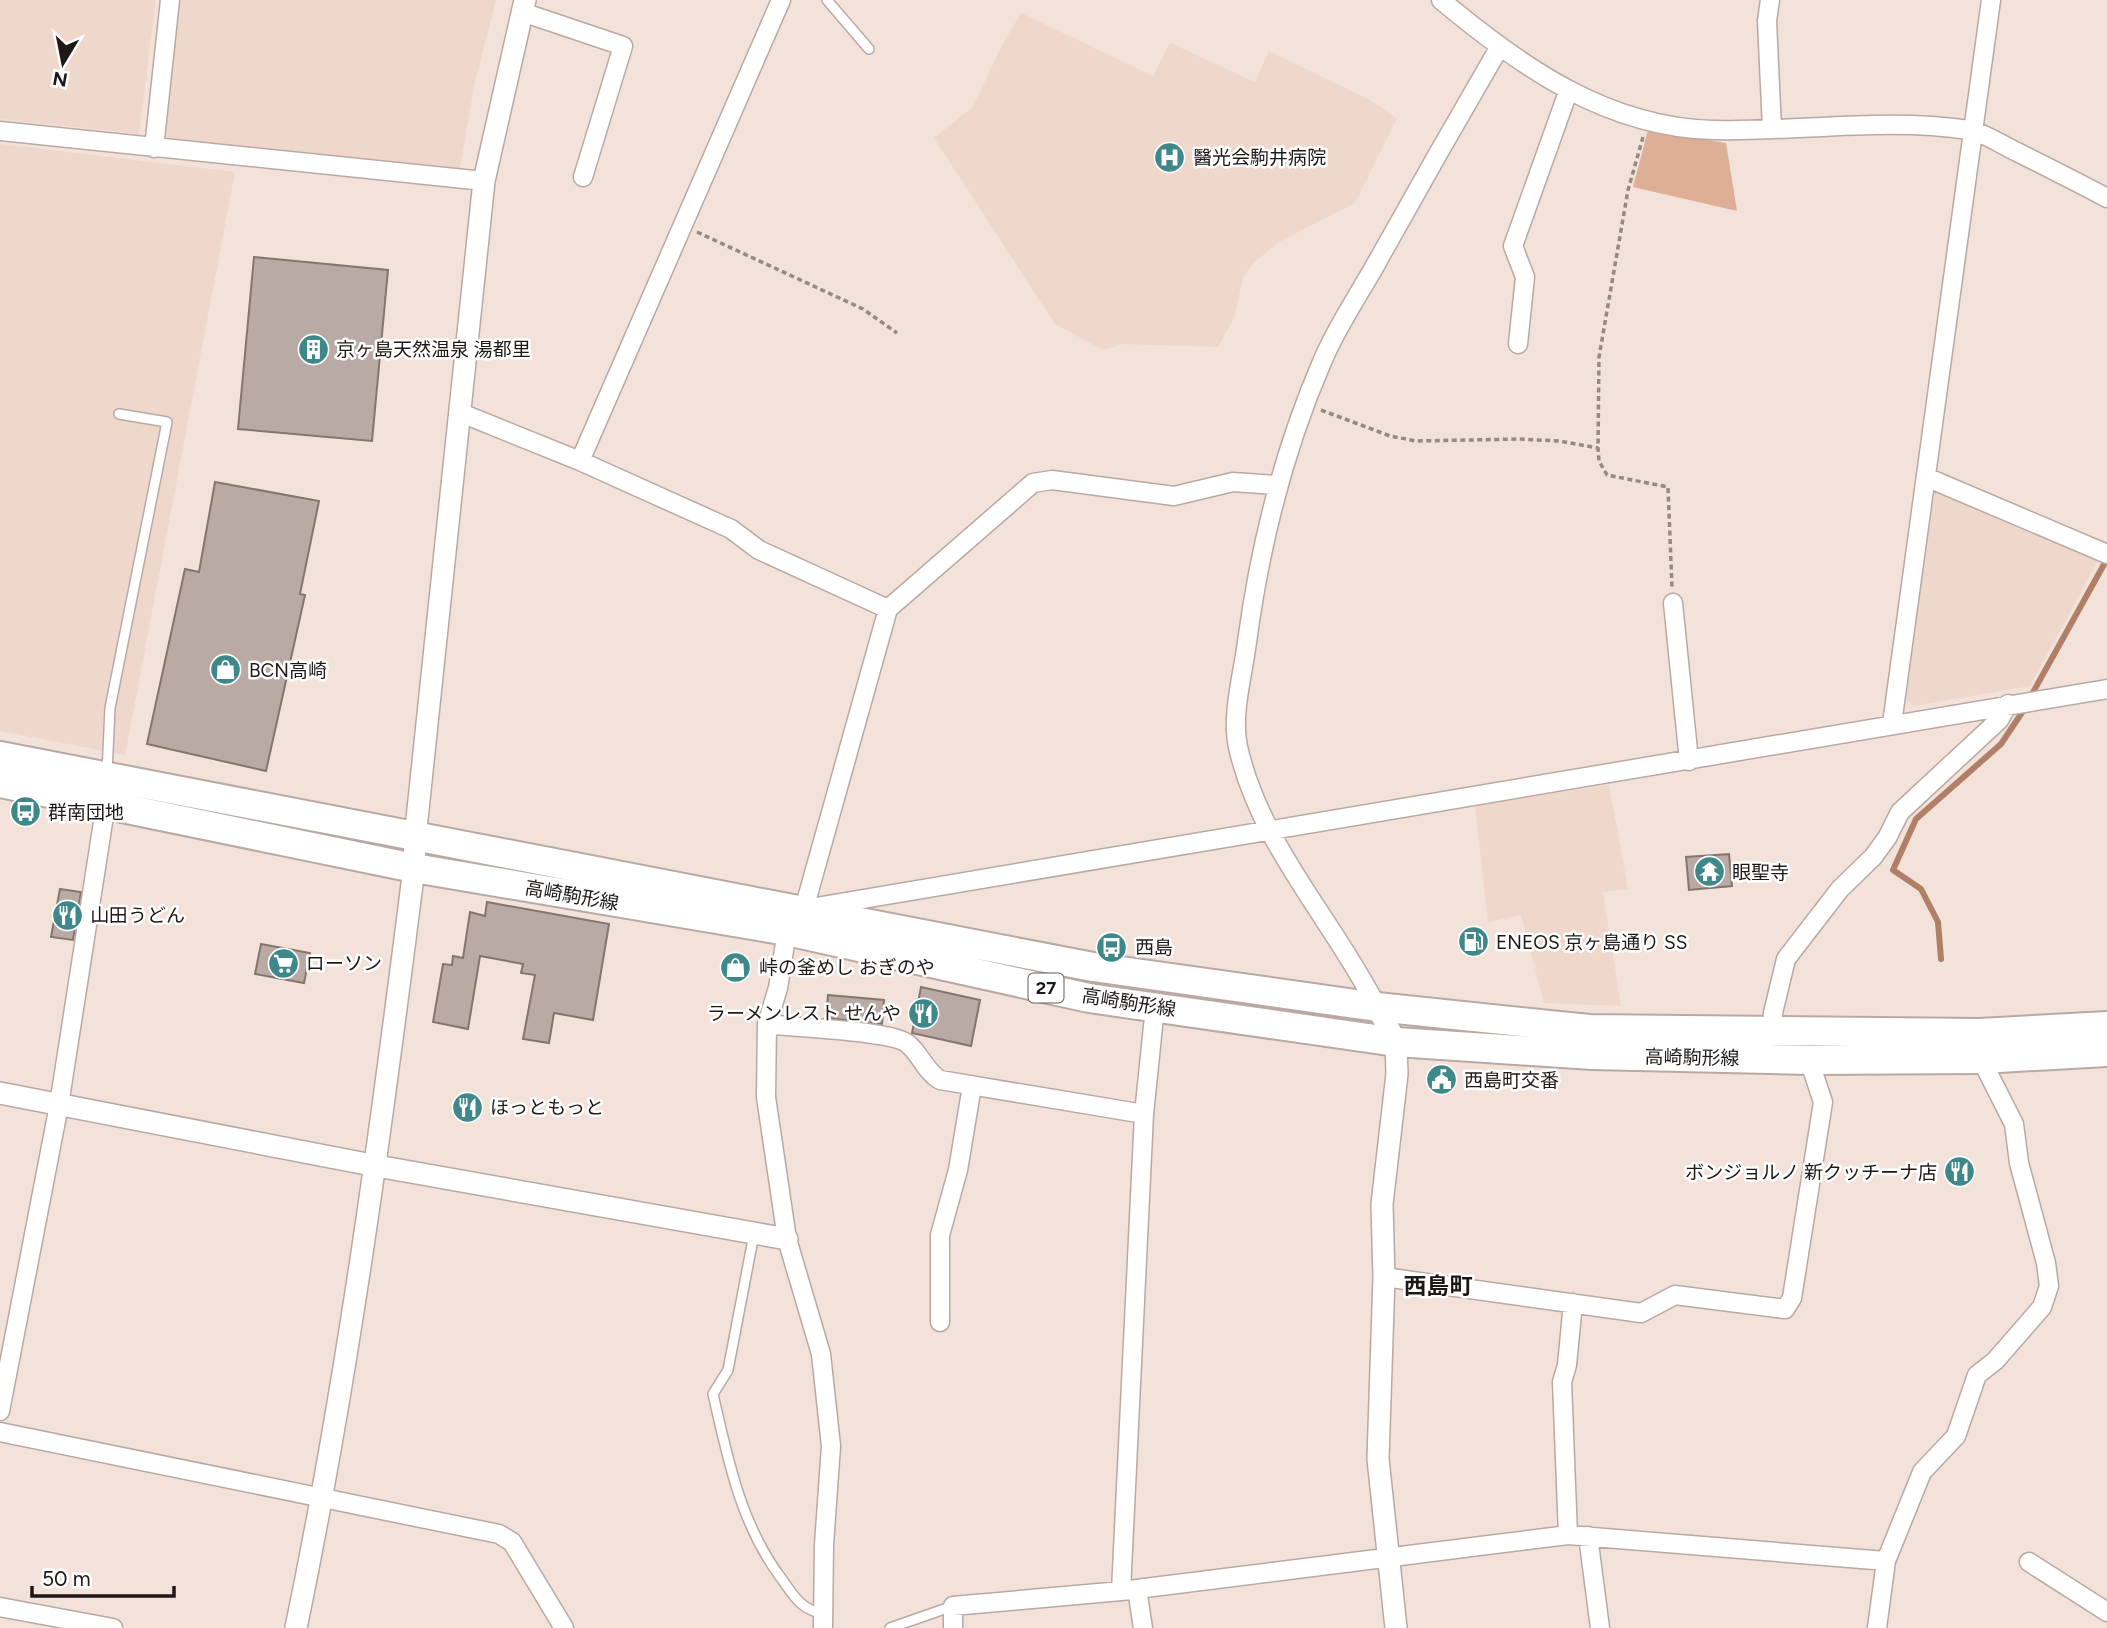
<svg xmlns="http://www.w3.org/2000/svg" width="2107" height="1628" viewBox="0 0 2107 1628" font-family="Figtree,'Noto Sans JP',sans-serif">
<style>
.built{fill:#efd7cb}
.green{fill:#dfae97}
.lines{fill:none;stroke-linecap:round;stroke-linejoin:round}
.stream{stroke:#b17f67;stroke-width:6}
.building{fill:#b9aaa3;stroke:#84766f;stroke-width:2}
.service-casing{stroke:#b9a9a2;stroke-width:12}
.minor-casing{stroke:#b9a9a2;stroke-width:21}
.tertiary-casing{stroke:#b9a9a2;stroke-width:24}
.primary-casing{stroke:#b9a9a2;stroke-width:32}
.path{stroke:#958984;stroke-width:3.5;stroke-dasharray:5 3.5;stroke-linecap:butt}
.service{stroke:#fff;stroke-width:9}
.minor{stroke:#fff;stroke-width:18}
.tertiary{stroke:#fff;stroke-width:21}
.primary{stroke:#fff;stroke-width:28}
.labels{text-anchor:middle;stroke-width:5;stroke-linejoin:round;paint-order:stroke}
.shield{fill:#fff;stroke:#625d5c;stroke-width:2}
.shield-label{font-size:18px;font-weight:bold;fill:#1e1816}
.poi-label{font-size:19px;fill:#1e1816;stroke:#fff;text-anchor:start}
.street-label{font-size:19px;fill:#1e1816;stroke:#fff}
.quarter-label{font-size:23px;font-weight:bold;fill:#1e1816;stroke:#fff}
</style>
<rect width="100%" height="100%" fill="#f2e2da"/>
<path class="built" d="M0,0H156L139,134L0,119Z
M179,0H496L474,86L460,168L166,138Z
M1021,13L1153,76L1170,43L1255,82L1269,51L1370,100L1397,118L1355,203L1279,242L1253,263L1243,278L1234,318L1218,347L1123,344L1103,350L1055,324L934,138L973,107L1001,47Z
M0,144L235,172L125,755L0,731Z
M1937,490L2099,558L2030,686L1914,706L1905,699L1932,492Z
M1609,785L1628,889L1603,892L1621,1006L1544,1003L1521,915L1488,922L1475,806Z"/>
<path class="green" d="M1648,130L1726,143L1737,211L1633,187Z"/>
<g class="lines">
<path class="stream" d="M1941,959L1938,922L1921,889L1893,870L1916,819L2001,744L2021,714L2107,559"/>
</g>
<path class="building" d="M254,257L388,270L372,441L238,429Z
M215,482L319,501L300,594L305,595L266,771L147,744L185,569L199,572Z
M1729,854L1732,886L1689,890L1686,857Z
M60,889L81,892L73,940L51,937Z
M487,902L609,924L593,1020L554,1013L549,1043L523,1039L535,975L521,973L523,964L480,956L468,1029L433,1022L443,964L452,965L453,956L463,958L470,912L485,916Z
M261,944L310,953L304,983L255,974Z
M921,987L980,1000L971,1046L912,1033Z
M828,995L884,1000L882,1024L826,1018Z"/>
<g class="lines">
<defs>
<path id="service" d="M827,0L869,49
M107,772L110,708L167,422L119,414
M754,1234L728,1370L713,1394C728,1459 740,1523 781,1578C795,1597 799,1608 823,1614
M890,1628L953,1606"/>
<path id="minor" d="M1441,0C1520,66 1607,128 1714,130C1798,132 1885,117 1969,130C1985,133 2002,145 2017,152C2047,167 2077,182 2107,198
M1770,0L1767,21L1772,129
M522,12L623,46L583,177
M0,131L484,181
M154,148L170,0
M1518,344L1525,277L1513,246L1568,92
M461,413L580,461L731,529L759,550L888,609
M580,461L781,0
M1926,477L2107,554
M1673,603L1689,761
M1892,724L1991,0
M816,907L2107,689
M804,909L888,609L1033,483L1052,480L1174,496L1233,482L1277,485
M792,924L787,931L778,988L767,1024L766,1097L787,1239L821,1354L831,1446L824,1545L823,1628
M1377,1007C1333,920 1260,845 1238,747C1231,715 1243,674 1247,642C1260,545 1283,452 1322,362C1336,328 1358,296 1376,264C1416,192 1457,120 1499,48
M767,1024C794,1028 892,1030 908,1044C921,1055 925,1071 940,1080L1144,1114
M1772,1033L1773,1013L1786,959L1840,889L1873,857L1887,838L1900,812L1999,720L2008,704
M1384,1277L1641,1313L1675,1295L1785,1309L1792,1298L1823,1102L1809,1060
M940,1322V1235L958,1170L972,1086
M0,1411L59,1105L106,803
M0,1432L499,1534L512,1542L564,1628
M1568,1535L1562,1382L1567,1365L1573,1303
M1588,1536L1600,1628
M2029,1562L2107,1612
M1137,1589L1143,1628
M1121,1591L1144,1114L1155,1007
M0,1607L113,1628
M953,1628V1606L1121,1591L1568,1535L1886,1561
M1877,1628L1886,1561L1922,1472L1956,1436L1977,1375L1995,1361L2042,1307L2049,1286L2046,1263L2019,1163L2014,1124L1981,1059"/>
<path id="tertiary" d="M1377,1007L1396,1042L1397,1074L1382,1204L1384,1277L1378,1459L1396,1628
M0,1093L377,1166L787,1239
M296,1628C348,1377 382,1123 414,868L415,838L484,181L525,0"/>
<path id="primary" d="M0,756L1093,967L1377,1007L1589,1029L1979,1033L2107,1026
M0,783L414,868L787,931L1089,998L1396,1042L1592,1055L1809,1060L1981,1059L2107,1052"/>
</defs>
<use href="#service" class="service-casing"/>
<use href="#minor" class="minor-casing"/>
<use href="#tertiary" class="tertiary-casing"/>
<use href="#primary" class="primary-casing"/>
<path class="path" d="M1643,137L1628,190L1599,357L1598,448L1599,461L1607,475L1668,487L1672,587
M697,232L863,309L897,333
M1321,410L1390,436L1416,441L1519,439L1559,441L1598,448"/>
<use href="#service" class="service"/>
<use href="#minor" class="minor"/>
<use href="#tertiary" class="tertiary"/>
<use href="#primary" class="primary"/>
</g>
<defs>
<symbol id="hospital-disc" viewBox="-11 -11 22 22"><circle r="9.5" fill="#3f8889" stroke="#fff"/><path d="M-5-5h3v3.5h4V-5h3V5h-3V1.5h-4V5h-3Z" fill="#fff"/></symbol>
<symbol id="building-disc" viewBox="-11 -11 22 22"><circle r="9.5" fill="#3f8889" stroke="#fff"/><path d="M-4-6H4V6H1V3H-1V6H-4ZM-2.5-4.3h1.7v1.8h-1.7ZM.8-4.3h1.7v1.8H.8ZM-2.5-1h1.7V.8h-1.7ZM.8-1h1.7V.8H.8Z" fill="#fff"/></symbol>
<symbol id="shop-disc" viewBox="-11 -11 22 22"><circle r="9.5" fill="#3f8889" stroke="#fff"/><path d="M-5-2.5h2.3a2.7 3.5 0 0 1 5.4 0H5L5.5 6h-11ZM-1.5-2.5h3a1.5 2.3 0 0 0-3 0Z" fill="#fff"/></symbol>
<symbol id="bus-disc" viewBox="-11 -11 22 22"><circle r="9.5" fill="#3f8889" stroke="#fff"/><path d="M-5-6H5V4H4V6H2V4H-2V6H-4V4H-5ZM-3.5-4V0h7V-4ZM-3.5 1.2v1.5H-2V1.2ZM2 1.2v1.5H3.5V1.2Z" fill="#fff"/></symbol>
<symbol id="temple-disc" viewBox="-11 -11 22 22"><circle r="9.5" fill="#3f8889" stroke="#fff"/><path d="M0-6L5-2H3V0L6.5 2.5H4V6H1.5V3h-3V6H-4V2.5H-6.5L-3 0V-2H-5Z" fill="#fff"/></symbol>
<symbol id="restaurant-disc" viewBox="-11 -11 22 22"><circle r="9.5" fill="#3f8889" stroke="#fff"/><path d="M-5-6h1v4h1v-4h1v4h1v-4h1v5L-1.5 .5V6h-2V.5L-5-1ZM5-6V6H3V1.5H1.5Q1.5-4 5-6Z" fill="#fff"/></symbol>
<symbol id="fuel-disc" viewBox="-11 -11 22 22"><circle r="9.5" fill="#3f8889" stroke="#fff"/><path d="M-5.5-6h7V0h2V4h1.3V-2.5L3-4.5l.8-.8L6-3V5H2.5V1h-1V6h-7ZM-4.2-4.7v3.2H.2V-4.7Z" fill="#fff"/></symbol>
<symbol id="supermarket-disc" viewBox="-11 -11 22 22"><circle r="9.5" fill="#3f8889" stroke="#fff"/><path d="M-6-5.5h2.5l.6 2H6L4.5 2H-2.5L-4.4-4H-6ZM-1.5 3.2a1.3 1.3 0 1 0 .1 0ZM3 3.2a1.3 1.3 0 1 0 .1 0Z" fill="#fff"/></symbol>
<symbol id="civic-disc" viewBox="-11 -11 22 22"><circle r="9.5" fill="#3f8889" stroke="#fff"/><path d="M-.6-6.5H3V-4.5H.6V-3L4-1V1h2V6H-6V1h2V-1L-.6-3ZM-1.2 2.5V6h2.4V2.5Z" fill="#fff"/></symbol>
</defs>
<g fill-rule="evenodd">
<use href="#hospital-disc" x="1152" y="140" width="35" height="35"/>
<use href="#building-disc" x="296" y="332" width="35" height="35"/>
<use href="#shop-disc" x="208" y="652" width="35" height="35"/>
<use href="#bus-disc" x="8" y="794" width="35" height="35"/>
<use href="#temple-disc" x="1692" y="854" width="35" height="35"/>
<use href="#restaurant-disc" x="50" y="898" width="35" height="35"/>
<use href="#fuel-disc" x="1456" y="924" width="35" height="35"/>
<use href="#bus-disc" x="1094" y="930" width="35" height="35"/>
<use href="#supermarket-disc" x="266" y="946" width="35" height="35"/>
<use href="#shop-disc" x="718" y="950" width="35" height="35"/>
<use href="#restaurant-disc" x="906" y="996" width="35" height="35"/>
<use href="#civic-disc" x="1424" y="1062" width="35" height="35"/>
<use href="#restaurant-disc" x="450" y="1090" width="35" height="35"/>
<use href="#restaurant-disc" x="1942" y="1154" width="35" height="35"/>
</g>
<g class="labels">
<rect class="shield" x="1028.5" y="973.5" width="35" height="29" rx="5"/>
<g class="shield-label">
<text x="1046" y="994">27</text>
</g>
<g class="poi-label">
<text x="1193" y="164">醫光会駒井病院</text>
<text x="336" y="356">京ヶ島天然温泉 湯都里</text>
<text x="249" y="677">BCN高崎</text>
<text x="48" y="819">群南団地</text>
<text x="1732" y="879">眼聖寺</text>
<text x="90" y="922">山田うどん</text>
<text x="1496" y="949">ENEOS 京ヶ島通り SS</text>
<text x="1135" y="954">西島</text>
<text x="306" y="970">ローソン</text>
<text x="759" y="974">峠の釜めし おぎのや</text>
<text x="901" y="1020" text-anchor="end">ラーメンレスト せんや</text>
<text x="1464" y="1087">西島町交番</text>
<text x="490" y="1114">ほっともっと</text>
<text x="1937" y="1179" text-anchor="end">ボンジョルノ 新クッチーナ店</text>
</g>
<g class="street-label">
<text transform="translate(572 895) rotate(10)" y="7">高崎駒形線</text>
<text transform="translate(1129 1002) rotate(9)" y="7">高崎駒形線</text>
<text transform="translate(1692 1057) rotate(1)" y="7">高崎駒形線</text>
</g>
<g class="quarter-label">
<text x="1438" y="1294">西島町</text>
</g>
</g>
<g transform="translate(63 63) rotate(190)" stroke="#ffffff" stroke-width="5" paint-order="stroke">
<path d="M0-5L12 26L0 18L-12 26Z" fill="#1e1816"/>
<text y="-10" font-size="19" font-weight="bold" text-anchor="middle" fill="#1e1816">N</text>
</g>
<path d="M32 1586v10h142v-10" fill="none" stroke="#1e1816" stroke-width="3.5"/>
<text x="42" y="1586" font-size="21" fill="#1e1816" stroke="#ffffff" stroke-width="5" paint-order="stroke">50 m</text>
</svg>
